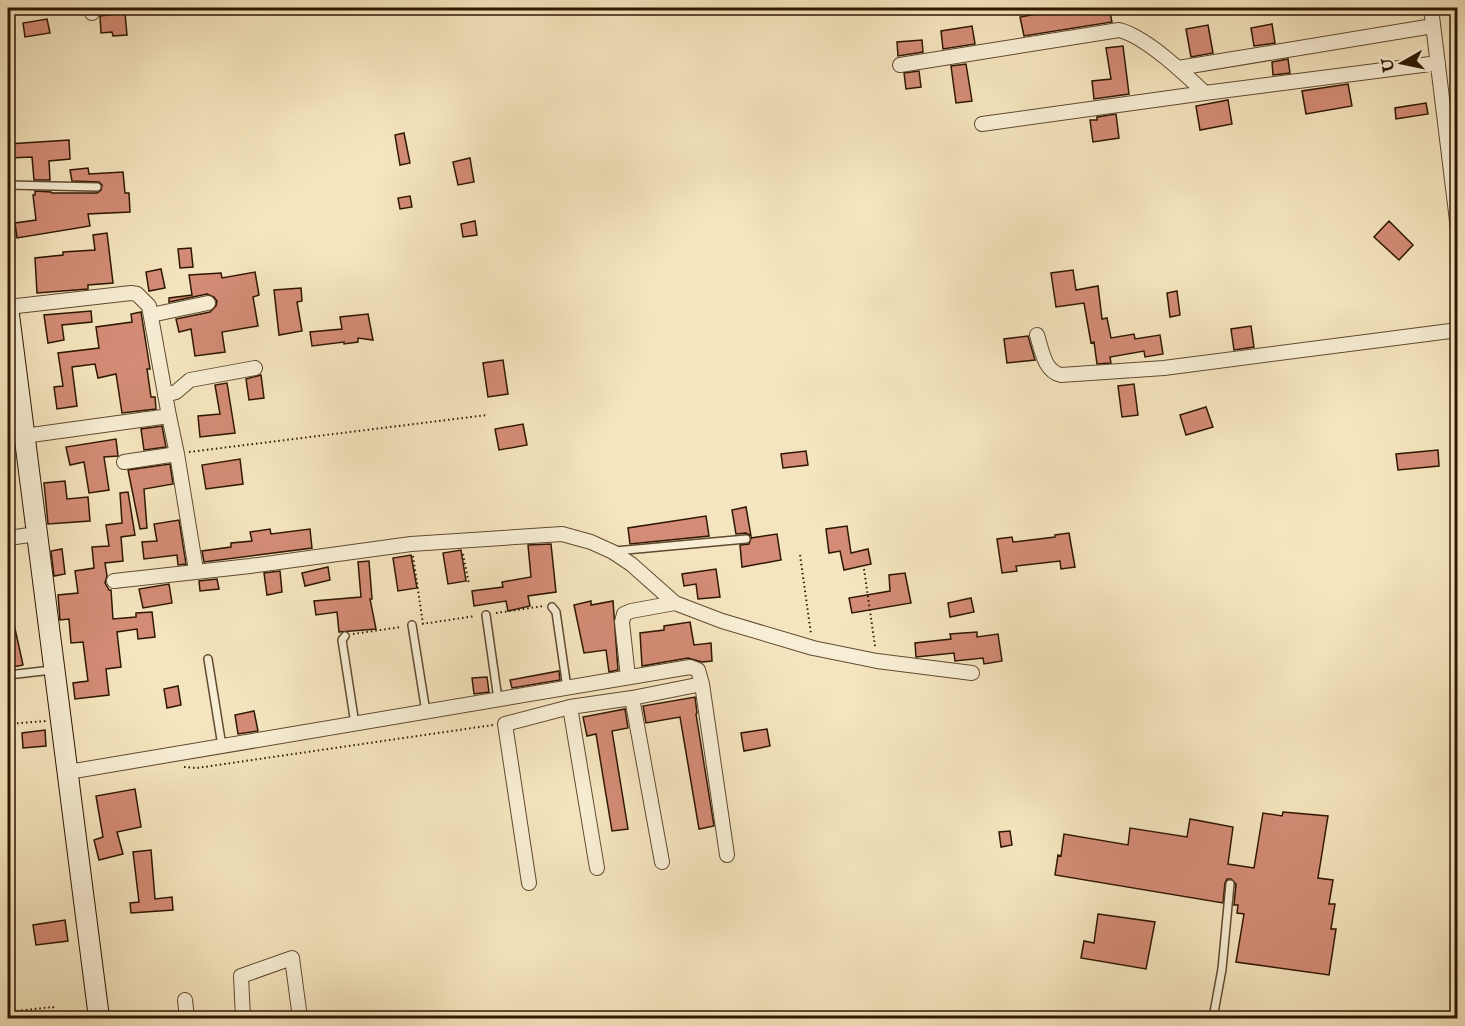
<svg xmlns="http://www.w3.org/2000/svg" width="1465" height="1026" viewBox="0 0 1465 1026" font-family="'IM FELL English',serif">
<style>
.building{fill:#d48c76;stroke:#2e1700;stroke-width:1.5}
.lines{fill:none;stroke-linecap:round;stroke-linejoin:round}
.service-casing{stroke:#604a30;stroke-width:10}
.minor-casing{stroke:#604a30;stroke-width:16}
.secondary-casing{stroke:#2e1700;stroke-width:22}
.path{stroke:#2e1700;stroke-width:2;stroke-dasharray:1.5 3;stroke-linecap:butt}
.service{stroke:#f8eed5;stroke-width:7}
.minor{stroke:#f8eed5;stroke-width:14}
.secondary{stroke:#f8eed5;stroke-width:20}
</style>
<rect width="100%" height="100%" fill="#f5e5be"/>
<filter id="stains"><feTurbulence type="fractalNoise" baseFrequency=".00333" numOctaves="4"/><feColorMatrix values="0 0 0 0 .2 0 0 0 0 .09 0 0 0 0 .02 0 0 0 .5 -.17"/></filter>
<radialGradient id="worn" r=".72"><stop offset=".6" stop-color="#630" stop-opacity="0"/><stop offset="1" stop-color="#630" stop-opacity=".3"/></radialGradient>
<path class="building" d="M1070,8H1079L1080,13L1109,8L1112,22L1024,36L1020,17Z
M125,13L127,35L113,36L112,32L101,33L100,16Z
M47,19L50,33L25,37L23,23Z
M1272,24L1275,43L1254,46L1251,28Z
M1208,25L1213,53L1191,57L1186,29Z
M972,26L975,44L943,49L941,31Z
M922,40L923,52L898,56L897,42Z
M1123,46L1129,94L1094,99L1092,81L1111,79L1106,48Z
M1288,59L1290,73L1273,75L1272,62Z
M966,64L972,101L956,103L951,66Z
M919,71L921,87L906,89L904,73Z
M1348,84L1352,106L1306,114L1302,91Z
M1228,100L1232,124L1200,130L1196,106Z
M1426,103L1428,114L1396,119L1395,108Z
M1116,114L1119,138L1093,142L1090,120H1097V117Z
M404,133L410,163L400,165L395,135Z
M69,140L70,159L49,161L50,180H34L32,157L8,158V144Z
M470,158L474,182L458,185L453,162Z
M88,168L89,174L123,172L125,193H129L130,212L88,214L90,226L17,238L15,223L36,220L33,195H35V191L51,192L52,193H97L101,190L102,185L99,182L72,181L70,170Z
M410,196L412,207L400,209L398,198Z
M475,221L477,235L463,237L461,224Z
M1389,221L1413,245L1399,260L1374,237Z
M107,233L113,283L88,285V289L37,293L35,258L63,255V252L95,250L93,235Z
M191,248L193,267L180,268L178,249Z
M161,269L165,288L149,291L146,272Z
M1073,270L1076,290L1098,286L1102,319L1107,318L1111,338L1134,334L1135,339L1160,335L1163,354L1145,357L1144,351L1110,357L1111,363L1097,364L1094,342L1091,343L1084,303L1056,307L1051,273Z
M255,272L259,295L253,297L258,326L222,332L225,352L195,356L191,329L179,332L176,319L210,312L216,306L217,301L214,297L207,294L169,302V298L192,295L189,275L221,273L222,278Z
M301,288L302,301L297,302L302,331L279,335L274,290Z
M1177,291L1180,315L1170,317L1167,293Z
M91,311L92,322L62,325L64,340L48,343L44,315Z
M141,312L150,369H147L151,397H155L156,409L122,413L116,374L98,378L95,364L72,367L77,406L57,409L54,387L63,386L58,353L99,348L96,327L132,322L131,314Z
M368,314L373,340L358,338V342L344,344V342L312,346L310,332L342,329L340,317Z
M1251,326L1254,347L1234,350L1231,329Z
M1028,336L1035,360L1007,363L1004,339Z
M503,360L508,394L488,397L483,363Z
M261,375L264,398L249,400L246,379Z
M227,383L235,433L200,437L198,416L220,414L215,385Z
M1134,384L1138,415L1122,417L1118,386Z
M1206,407L1213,427L1186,435L1180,415Z
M523,424L527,445L499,450L495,429Z
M162,426L166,447L144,450L141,429Z
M116,439L118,456L104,457L109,490L89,493L84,462L70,465L66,447Z
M1438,450L1439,466L1398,470L1396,454Z
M806,451L808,465L783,468L781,454Z
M240,459L243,484L206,489L202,465Z
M170,464L173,484L144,489L147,528L140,529L128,470Z
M65,481L67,499L88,497L90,521L48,524L44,483Z
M128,492L135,535L121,537L123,561L105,563L107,576L105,583L109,590H111L113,619L136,617V613L152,612L155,637L138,639L137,629L117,632L121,667L106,669L109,695L75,699L73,683L88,681L83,642L71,643L69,619L60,620L58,595L78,593L75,571L94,568L92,547L109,546L106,525L122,523L120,493Z
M746,507L751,536L746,533L736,534L732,510Z
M706,516L709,536L630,544L628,528Z
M179,520L186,564L178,565L177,555L144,559L142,542L157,541L154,524Z
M847,526L851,553L868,549L871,564L844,570L840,551L829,553L826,529Z
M270,529L271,534L310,529L312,548L204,562L202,551L231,547V543L252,541L250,532Z
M1069,533L1075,567L1061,569L1060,561L1016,566L1017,571L1002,573L997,539L1012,537L1013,542L1055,537V535Z
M777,534L781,560L742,567L740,545L749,544L751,538Z
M551,544L556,592L528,596L530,606L508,611L506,601L474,606L472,591L503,587L502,582L531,577L528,545Z
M62,549L65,574L54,576L51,551Z
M461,550L466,581L448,584L443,553Z
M411,555L417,588L398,591L393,558Z
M369,561L372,599H370L376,629L339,632L337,612L316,615L314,601L361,597L358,562Z
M328,567L330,580L305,586L302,573Z
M716,569L720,597L698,599L696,584L684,586L682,574Z
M280,571L282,592L267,595L264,573Z
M905,573L911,603L852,613L849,598L890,591L889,575Z
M217,579L219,589L200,591L199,581Z
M169,584L172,603L143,608L139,589Z
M971,598L974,612L950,617L948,603Z
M591,601V605L613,601L618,670L609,672L606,650L584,653L574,605Z
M8,615H12L23,665L8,668Z
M690,622L694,645L711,643L712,661L702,662L688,658L642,666L640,633L664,630V626Z
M977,632V637L998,634L1002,661L984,664L983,658L955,661L954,653L916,657L915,643L951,639L950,634Z
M559,671L560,680L512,688L510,680Z
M487,677L489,692L474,694L472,678Z
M178,686L181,705L167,708L164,689Z
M695,697L697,713L696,714L714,826L699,829L680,717L646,723L643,706Z
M625,709L628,728L612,731L628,829L612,831L596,734L587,736L583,717Z
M254,711L258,731L238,734L235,715Z
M767,729L770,746L744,751L741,733Z
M45,730L46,746L23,748L22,733Z
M135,789L141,827L117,832L123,854L99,860L94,840L103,837L96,796Z
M1283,812L1328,816L1318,878L1333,880L1329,904H1335L1331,929H1336L1329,975L1236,962L1244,914L1237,913L1238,905H1234L1236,884L1231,879H1227L1225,883L1223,903L1055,875L1058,855L1061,856L1064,834L1128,845L1130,828L1187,837L1190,819L1233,827L1228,864L1254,868L1263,813L1282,816Z
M1010,831L1012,845L1001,847L999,832Z
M151,850L155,899L172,897L173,910L131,913L130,903L139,902L133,852Z
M1098,914L1155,922L1146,969L1081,958L1084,941L1094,943Z
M65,920L68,941L36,945L33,925Z"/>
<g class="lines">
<defs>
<path id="service" d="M8,185L97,187
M615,551L746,539
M552,607L556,612L567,688
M486,615L498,699
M412,625L426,712
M345,636L342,640L355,724
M208,659L222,746
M8,675L52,670
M1213,1018L1222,969L1230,884"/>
<path id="minor" d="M91,8L92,13
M1431,8L1458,229
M900,65L1119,30C1145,36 1185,74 1205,93L1438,63
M1178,68L1433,26
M982,124L1205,93
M8,307L131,293L137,294L149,306L169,416L177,454L196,570
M151,315L208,303
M1037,335C1042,350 1044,371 1061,375L1164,368L1458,330
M165,395L176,392L190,380L255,368
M24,436L169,416
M124,462L177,454
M8,538L37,534
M114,581L250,566L411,544L562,534L591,542L613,552L631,564L675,603L722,621L813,648L877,661L972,673
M628,677L622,622L624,614L631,611L675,603
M632,698L662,862
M570,707L597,868
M68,772L690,667L698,670L702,684L727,855
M529,883L505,724L570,707L632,698L702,684
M185,1000L187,1018
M243,1018L241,976L292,958L300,1018"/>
<path id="secondary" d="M8,307L99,1018"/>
</defs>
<use href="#service" class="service-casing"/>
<use href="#minor" class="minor-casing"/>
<use href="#secondary" class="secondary-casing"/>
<path class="path" d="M189,452L487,415
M463,554L469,584
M800,555L811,634
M413,556L423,624
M864,569L875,646
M496,613L544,606
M422,624L475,616
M353,634L401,627
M8,724L46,721
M184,767L197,768L493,725
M8,1012L53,1007L58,1018"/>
<use href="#service" class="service"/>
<use href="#minor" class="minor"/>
<use href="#secondary" class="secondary"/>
</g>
<rect width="1465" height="1026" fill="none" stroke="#f5e5be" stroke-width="30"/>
<rect x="9" y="9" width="1447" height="1008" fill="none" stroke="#2e1700" stroke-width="3"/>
<rect x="15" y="15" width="1435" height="996" fill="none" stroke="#2e1700" stroke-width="1.5"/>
<g transform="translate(1402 63) rotate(261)" stroke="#f8eed5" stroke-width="4.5" paint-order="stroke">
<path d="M0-4.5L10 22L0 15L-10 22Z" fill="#2e1700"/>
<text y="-9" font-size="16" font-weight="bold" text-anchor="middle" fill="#2e1700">U</text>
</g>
<rect width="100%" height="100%" filter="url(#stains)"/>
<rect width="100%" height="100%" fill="url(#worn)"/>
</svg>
